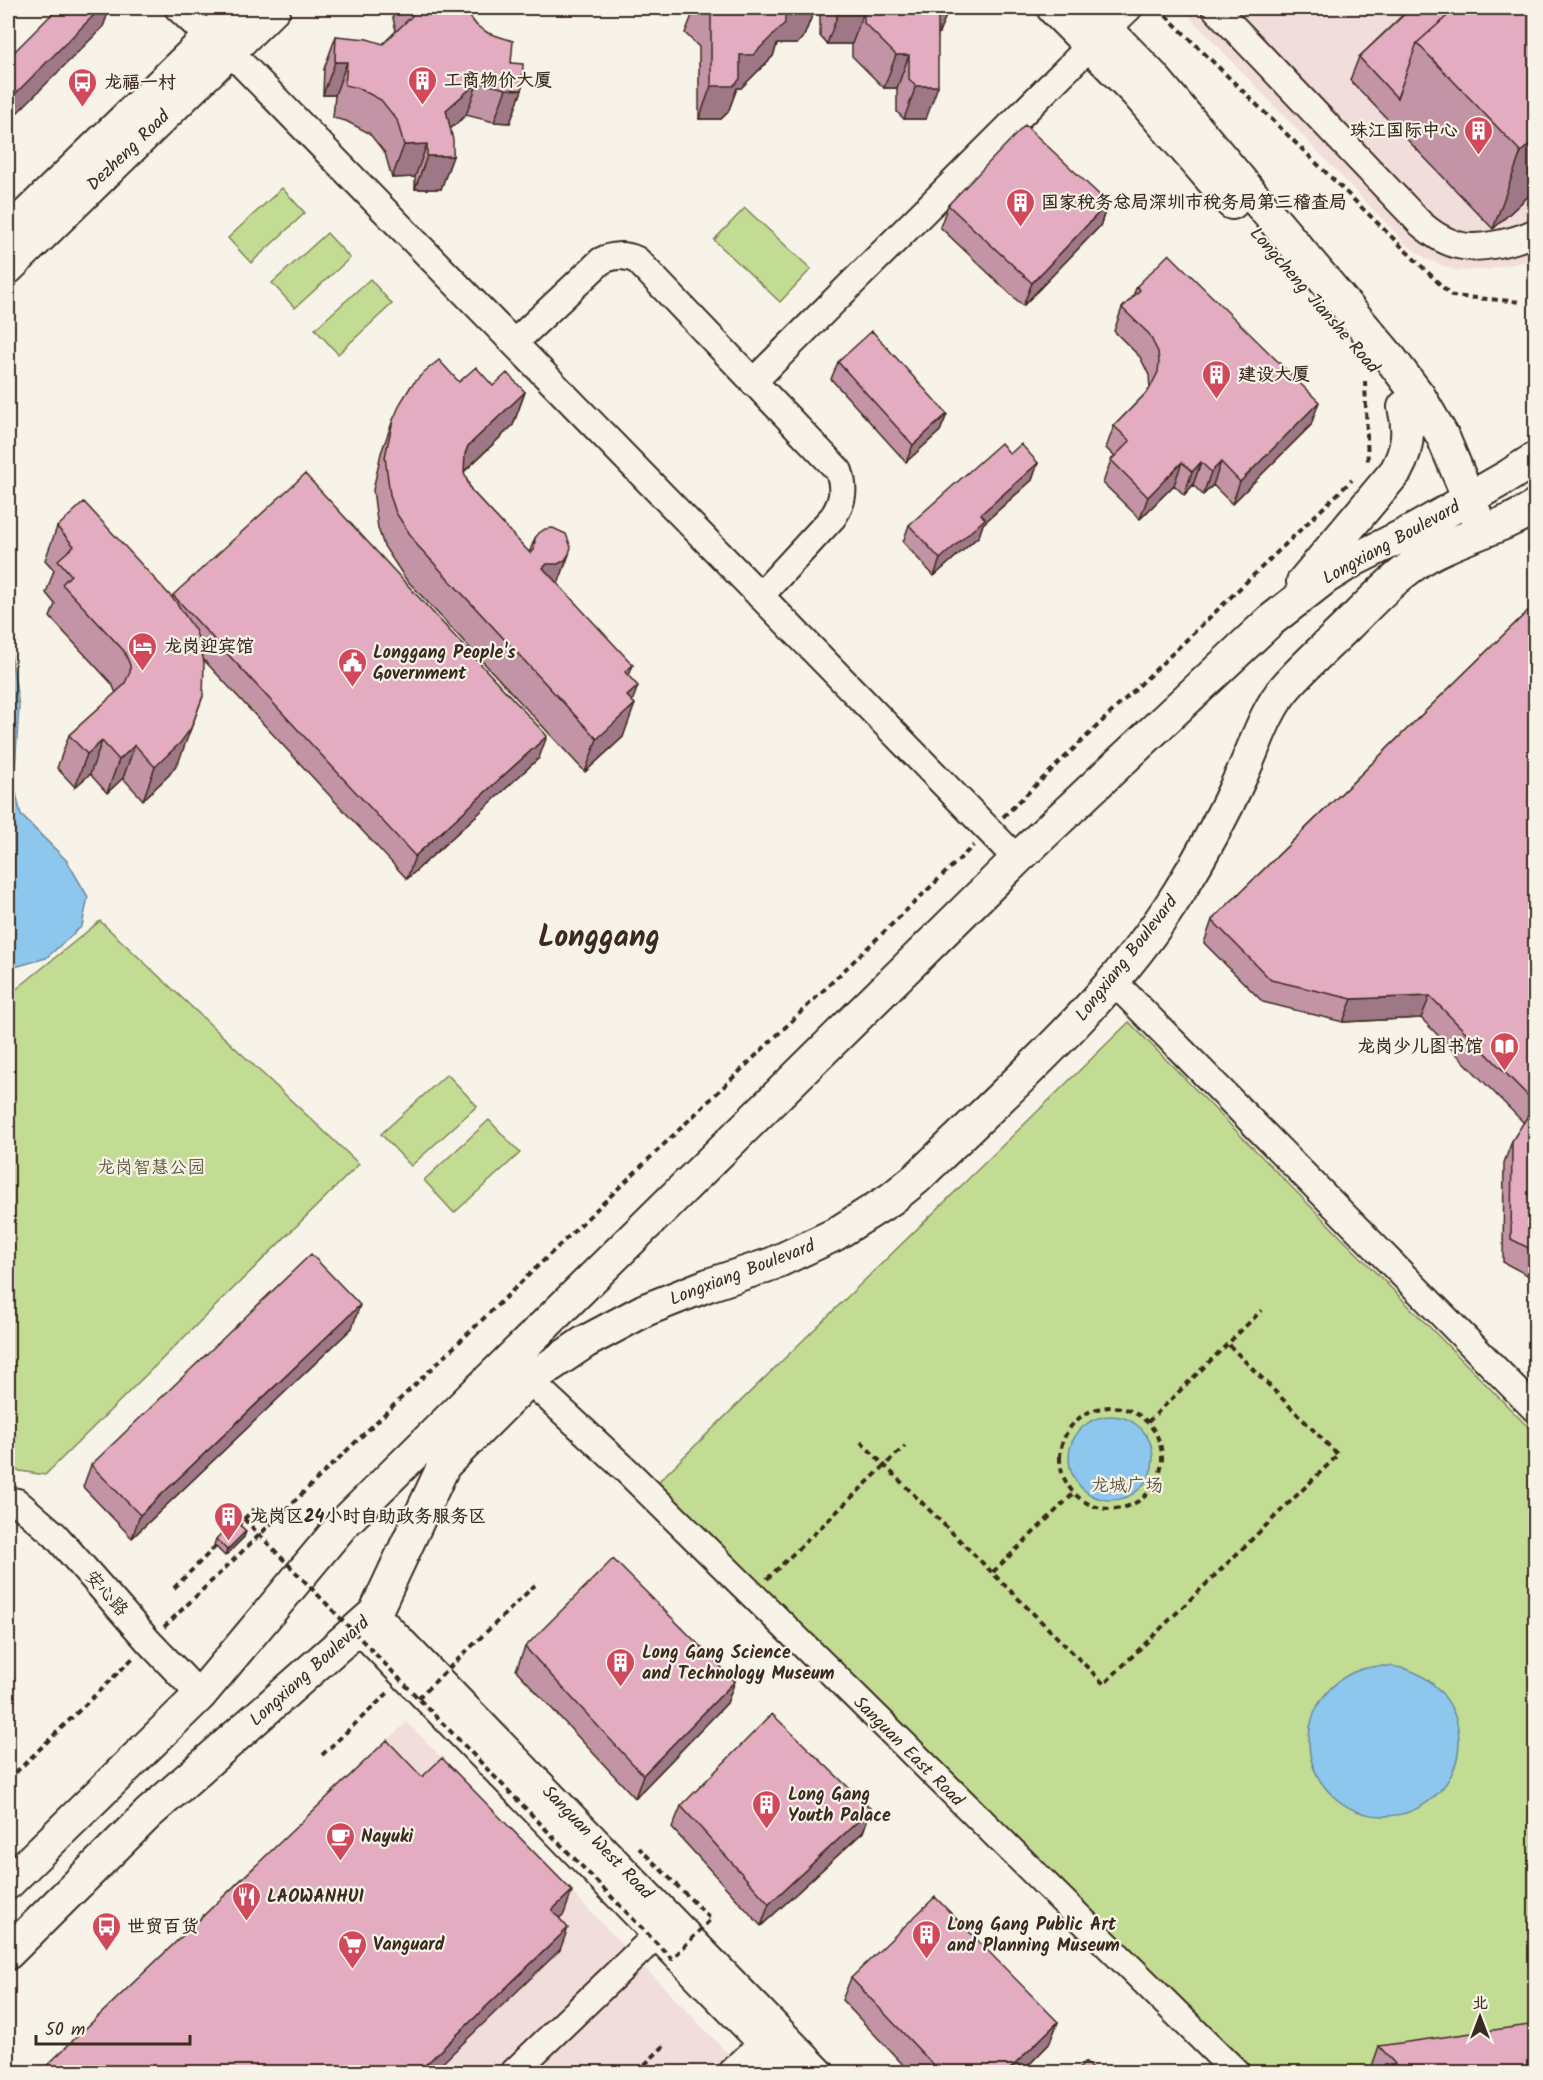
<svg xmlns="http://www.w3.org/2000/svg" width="1543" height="2080" viewBox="0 0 1543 2080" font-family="Kalam,'LXGW WenKai TC',sans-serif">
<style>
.built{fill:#f1dedc}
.green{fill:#c3dc93;stroke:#7f8358;stroke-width:1.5}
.water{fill:#8dc7ed;stroke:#6c889a;stroke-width:1.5}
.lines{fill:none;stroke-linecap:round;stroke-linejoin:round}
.minor-casing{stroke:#3b2a1e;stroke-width:30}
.major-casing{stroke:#3b2a1e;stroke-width:36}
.path{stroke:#3b2a1e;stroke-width:4;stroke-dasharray:6 4.5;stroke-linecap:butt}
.minor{stroke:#f7f3e8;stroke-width:26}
.major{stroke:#f7f3e8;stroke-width:32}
.path-bridge{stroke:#3b2a1e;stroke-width:4;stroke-dasharray:6 4.5;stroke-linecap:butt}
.wall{fill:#c394a6;stroke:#3b2a1e;stroke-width:1.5}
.shaded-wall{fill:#9f7887;stroke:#3b2a1e;stroke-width:1.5}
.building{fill:#e3acc1;stroke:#3b2a1e;stroke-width:1.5}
.labels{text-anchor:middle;stroke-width:4.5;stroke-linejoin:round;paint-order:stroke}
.poi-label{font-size:18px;font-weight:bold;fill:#3b2a1e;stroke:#f7f3e8;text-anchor:start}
.street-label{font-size:18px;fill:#3b2a1e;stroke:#f7f3e8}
.park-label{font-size:18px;fill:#5d563b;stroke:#f7f3e8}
.town-label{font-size:30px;font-weight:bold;fill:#3b2a1e;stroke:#f7f3e8}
</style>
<rect width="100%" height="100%" fill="#f7f3e8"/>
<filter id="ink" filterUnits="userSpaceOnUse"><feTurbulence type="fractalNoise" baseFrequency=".0167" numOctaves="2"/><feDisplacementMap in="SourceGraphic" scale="12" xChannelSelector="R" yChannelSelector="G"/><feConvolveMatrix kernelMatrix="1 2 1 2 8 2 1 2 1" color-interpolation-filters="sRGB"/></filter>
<g filter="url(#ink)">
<path class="built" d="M1181,8H1535V259L1486,270L1456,271L1426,259L1404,242Z
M407,1722L746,2072H40Z"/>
<path class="green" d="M282,188L305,213L251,263L228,238Z
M745,208L811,269L780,302L714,240Z
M327,233L350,258L295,308L272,283Z
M370,279L392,304L338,354L315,329Z
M100,921L359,1164L45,1475L8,1469V996Z
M1129,1022L1535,1434V2072H1256L658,1482Z
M447,1074L477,1106L411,1166L381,1134Z
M489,1120L520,1153L454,1213L424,1180Z"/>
<path class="water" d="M8,635L19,706L14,785L21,815L67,861L88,897L82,926L46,958L8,969Z
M1069 1458a42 42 0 1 1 84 0a42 42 0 1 1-84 0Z
M1309 1741a75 75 0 1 1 150 0a75 75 0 1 1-150 0Z"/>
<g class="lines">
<defs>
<path id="minor" d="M178,8L209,37L229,51L1017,859
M1215,8L1421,224C1433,234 1443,241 1458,245C1478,251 1517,241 1536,232
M1107,29L1129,8
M514,343L601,261C613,255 624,254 637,260L839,471C845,489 843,502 833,517L760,596
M753,382L1090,46
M1113,981L1536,1410
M529,1380L626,1470L1236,2072
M8,1500L17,1502L55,1535L149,1642L200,1695
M375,1613L821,2072
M357,1628L789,2072
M514,2072L667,1925
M732,2072L761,2044"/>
<path id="major" d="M1053,8L1136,92L1232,203
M1086,8L1154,78L1390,358L1419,396L1443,437L1477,518
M8,233L239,8
M8,268L274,8
M1303,582L1396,471C1408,450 1410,430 1404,407
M8,1883L200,1695L343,1524L1017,859L1270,621L1325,578L1354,560L1416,529L1510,475L1536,458
M8,1953L148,1814L375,1613L444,1465L529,1380L585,1342L645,1310L708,1285L772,1264L834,1235L891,1199L917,1178C1008,1089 1111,1001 1179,892C1202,855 1223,816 1241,776C1255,747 1264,713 1285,688C1304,666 1327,646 1348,625C1373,600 1398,573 1429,555C1463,536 1503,528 1536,506"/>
</defs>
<use href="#minor" class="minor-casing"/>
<use href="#major" class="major-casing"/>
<path class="path" d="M1158,8L1452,296L1523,302
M1365,381L1368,464
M1003,817L1352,480
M1060 1458a51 51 0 1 1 102 0a51 51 0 1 1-102 0Z
M1148,1422L1262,1310
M861,1442L1104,1684L1338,1455L1228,1344
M244,1519L254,1509
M993,1572L1074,1493
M767,1579L905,1446
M164,1627L974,845
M322,1755L390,1691
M8,1780L133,1658
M637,2072L665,2045"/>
<use href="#minor" class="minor"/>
<use href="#major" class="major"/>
<path class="path-bridge" d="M237,1527L244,1519L672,1959L711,1919L639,1848
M174,1588L218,1544
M418,1698L535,1585"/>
</g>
<path class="wall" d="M393,8H463L477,26L511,63L522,90L510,123L494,122L466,115L450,129L453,156L441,189H415V177L392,178L385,153L369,133L346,121L333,118L335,95H323L324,69L336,36L383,44L396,31L393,18Z
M695,8H815L804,36L797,44H777L773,56L741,88H737L728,112L721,119H699V47L685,33Z
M822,8H949L939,33L938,35L926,119H904L897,112V88H884L852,56V44H827L820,36V14Z
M1406,8H1536V189L1493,229L1350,80L1359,57L1408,10Z
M1108,203L1100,226L1023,306L940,227L948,205Z
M1137,286L1311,425L1232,504L1213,485L1203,495L1193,485L1184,495L1174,485L1140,519L1103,483L1111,460L1115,457L1106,448L1114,426L1150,389L1149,375L1140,357L1114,331L1122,308L1132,298Z
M838,362L947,414L940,431L906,462L831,379Z
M459,382L493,386L525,392L513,425L464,472L471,490L529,553L535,538L569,554L558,584L628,676L632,701L623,737L585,772L405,578L384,546L378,528L373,490L381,453L393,420Z
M1010,454L1038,463L1032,480L983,524L979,536L934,576L903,542L909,525Z
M57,527L172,598L173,595L539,758L407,879L203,659L179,761L169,775L143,800L123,778L107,793L90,774L75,787L57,768L69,735L116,693L112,684L50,617L55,604L46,593L54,570L45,560Z
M1536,603V1281L1533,1278L1503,1262L1504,1163L1512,1141L1524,1123L1421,1018L1343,1022L1263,1002L1204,943L1212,920Z
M352,1328L132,1538L83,1487L91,1465Z
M246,1531L244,1537L225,1556L214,1545L216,1539Z
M525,1647L735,1681L727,1703L635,1798L516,1670Z
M681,1806L871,1809L863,1832L761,1926L672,1828Z
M851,1978L1058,2022L1049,2044L1021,2073H911L842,2000Z
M1379,2046L1536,2073H1374L1371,2069Z"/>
<path class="shaded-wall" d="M95,8H110L103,27L8,122V101Z
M815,8L804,36L797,44H777L773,56L741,88H737L728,112L721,119H699L711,86L740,55L785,11Z
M944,8H949L939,33L926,47L938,14Z
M839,11H864L852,44H827Z
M896,55H909L897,88H884Z
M335,62H347L335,95H323Z
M478,82L466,115L434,143L446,110Z
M916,86H938L926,119H904Z
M506,89L522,90L510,123L494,122Z
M1536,138V189L1493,229L1521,152Z
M427,144L415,177L392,178L404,145Z
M427,156H453L441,189H415Z
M1108,203L1100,226L1023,306L1032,283Z
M525,392L513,425L456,479L468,446Z
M1319,402L1311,425L1232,504L1240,482Z
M947,414L940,431L906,462L913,445Z
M1182,462L1174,485L1140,519L1148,497Z
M1201,462L1193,485L1184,495L1192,472Z
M1221,462L1213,485L1203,495L1211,472Z
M1038,463L1032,480L983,524L979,536L934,576L940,559L981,514Z
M569,554L557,587L543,568L547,564Z
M633,665L621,698L625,672Z
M638,686L629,710L635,704L623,737L585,772L597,739L627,696Z
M203,696L179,761L169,775L143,800L155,767Z
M547,736L539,758L407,879L415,856Z
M102,741L90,774L75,787L87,754Z
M135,745L123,778L107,793L119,760Z
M1430,996L1421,1018L1343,1022L1352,999Z
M360,1305L352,1328L132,1538L140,1515Z
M246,1531L244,1537L225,1556L227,1550Z
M14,1610L8,1627V1616Z
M735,1681L727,1703L635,1798L643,1775Z
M871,1809L863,1832L761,1926L769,1904Z
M572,1891L564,1914L543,1933L552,1910Z
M568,1928L560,1950L432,2073H417Z
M1058,2022L1049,2044L1021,2073H1006Z"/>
<path class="building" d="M58,8H101L8,101V58Z
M410,8H463L477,26L488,33L513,41L511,63L523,64L522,90L506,89L478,82L446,110L453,140V156H427V144L404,145L397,120L381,100L358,88L345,85L347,62H335L336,36L367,39L383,44L412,16Z
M705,8H812L809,11H785V23L753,55H740V79L733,86H711V14Z
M836,8H944L938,14V86H916L909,79V55H896L864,23V11H839Z
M1411,8H1456L1417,43L1397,98L1359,57Z
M1456,8H1536V138L1521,152L1417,43Z
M1025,125L1108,203L1032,283L948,205Z
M1169,254L1319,402L1240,482L1221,462L1211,472L1201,462L1192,472L1182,462L1148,497L1111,460L1130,441L1114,426L1149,390L1158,372L1159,362L1158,352L1149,334L1122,308L1140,290L1137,286Z
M872,331L947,414L913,445L838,362Z
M439,360L459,382L476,367L493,386L507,373L525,392L468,446L465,454L464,473L471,490L530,553L534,550L535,538L539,533L545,529L553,528L566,534L571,547L569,554L565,560L558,564H547L543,568L633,665L625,672L638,686L627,696L635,704L597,739L417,545L396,513L390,495L385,457L393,420L401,402L411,386L424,372Z
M1001,443L1010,454L1021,444L1038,463L981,514L985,519L940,559L909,525Z
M305,474L547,736L415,856L173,595Z
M84,502L176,602L195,630L201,646L204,663L203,696L191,728L181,742L155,767L135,745L119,760L102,741L87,754L69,735L124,685L130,672V665L124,651L62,584L71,575L58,560L74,546L57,527Z
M1536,603V1104L1430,996L1352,999L1271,980L1212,920Z
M1536,1109V1252L1511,1239L1512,1141L1527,1117Z
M311,1254L360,1305L140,1515L91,1465Z
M235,1520L246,1531L227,1550L216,1539Z
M613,1559L735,1681L643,1775L525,1647Z
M8,1604L14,1610L8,1616Z
M772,1714L871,1809L769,1904L681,1806Z
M387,1740L422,1777L442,1758L572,1891L552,1910L568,1928L417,2073H39Z
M935,1897L1058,2022L1006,2073H941L851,1978Z
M1536,2024V2073H1403L1379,2046Z
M1085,2062L1096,2073H1076Z"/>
</g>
<defs>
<symbol id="building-pin" viewBox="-11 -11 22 30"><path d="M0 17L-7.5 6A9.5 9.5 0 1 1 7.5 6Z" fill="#d1495b" stroke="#f7f3e8"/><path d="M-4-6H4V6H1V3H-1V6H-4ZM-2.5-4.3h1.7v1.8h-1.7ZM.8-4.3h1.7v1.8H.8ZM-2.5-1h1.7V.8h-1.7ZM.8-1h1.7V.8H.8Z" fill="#fff"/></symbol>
<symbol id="bus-pin" viewBox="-11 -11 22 30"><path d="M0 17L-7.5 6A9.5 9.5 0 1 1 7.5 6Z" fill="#d1495b" stroke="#f7f3e8"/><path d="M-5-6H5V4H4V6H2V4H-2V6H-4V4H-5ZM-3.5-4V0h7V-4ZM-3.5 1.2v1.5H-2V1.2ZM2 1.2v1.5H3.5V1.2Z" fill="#fff"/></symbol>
<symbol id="hotel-pin" viewBox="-11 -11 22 30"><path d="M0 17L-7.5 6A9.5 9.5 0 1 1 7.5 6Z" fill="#d1495b" stroke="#f7f3e8"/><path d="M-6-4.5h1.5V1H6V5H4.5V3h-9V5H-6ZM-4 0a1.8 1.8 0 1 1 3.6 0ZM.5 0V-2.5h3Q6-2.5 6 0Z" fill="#fff"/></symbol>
<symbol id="civic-pin" viewBox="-11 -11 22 30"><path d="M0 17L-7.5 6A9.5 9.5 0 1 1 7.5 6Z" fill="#d1495b" stroke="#f7f3e8"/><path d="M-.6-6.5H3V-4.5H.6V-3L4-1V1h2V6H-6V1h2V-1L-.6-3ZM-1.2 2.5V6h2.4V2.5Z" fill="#fff"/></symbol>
<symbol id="library-pin" viewBox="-11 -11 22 30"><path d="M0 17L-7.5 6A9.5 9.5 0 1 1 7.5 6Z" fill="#d1495b" stroke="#f7f3e8"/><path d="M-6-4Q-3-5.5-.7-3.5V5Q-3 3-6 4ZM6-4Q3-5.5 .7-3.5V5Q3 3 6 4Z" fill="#fff"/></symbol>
<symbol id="cafe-pin" viewBox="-11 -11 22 30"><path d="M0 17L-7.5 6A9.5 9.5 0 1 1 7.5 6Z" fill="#d1495b" stroke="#f7f3e8"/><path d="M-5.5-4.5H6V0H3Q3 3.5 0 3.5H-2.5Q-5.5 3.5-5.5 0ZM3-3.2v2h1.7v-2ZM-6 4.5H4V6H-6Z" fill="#fff"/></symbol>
<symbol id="restaurant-pin" viewBox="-11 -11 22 30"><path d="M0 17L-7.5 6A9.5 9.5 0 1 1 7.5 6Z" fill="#d1495b" stroke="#f7f3e8"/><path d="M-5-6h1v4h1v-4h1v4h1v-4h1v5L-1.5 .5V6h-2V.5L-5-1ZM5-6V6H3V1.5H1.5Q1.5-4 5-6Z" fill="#fff"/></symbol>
<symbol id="supermarket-pin" viewBox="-11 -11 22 30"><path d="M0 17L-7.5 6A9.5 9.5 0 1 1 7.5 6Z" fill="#d1495b" stroke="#f7f3e8"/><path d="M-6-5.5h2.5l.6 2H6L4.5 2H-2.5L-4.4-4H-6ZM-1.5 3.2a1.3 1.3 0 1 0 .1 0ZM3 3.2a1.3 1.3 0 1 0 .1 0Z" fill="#fff"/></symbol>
</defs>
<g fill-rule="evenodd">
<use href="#building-pin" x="406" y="64" width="33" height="45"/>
<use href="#bus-pin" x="66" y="66" width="33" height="45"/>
<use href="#building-pin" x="1462" y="114" width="33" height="45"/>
<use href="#building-pin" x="1004" y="186" width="33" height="45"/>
<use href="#building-pin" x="1200" y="358" width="33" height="45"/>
<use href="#hotel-pin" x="126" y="630" width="33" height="45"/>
<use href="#civic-pin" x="336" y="646" width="33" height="45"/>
<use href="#library-pin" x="1488" y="1030" width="33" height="45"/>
<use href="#building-pin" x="212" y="1500" width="33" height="45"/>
<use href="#building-pin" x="604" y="1646" width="33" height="45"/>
<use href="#building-pin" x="750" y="1788" width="33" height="45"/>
<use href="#cafe-pin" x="324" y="1820" width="33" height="45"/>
<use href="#restaurant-pin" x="230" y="1880" width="33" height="45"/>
<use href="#bus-pin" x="90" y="1910" width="33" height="45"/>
<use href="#building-pin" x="910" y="1918" width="33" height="45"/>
<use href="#supermarket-pin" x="336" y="1928" width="33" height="45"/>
</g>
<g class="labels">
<g class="poi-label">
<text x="444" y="86">工商物价大厦</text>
<text x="104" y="88">龙福一村</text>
<text x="1458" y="136" text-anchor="end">珠江国际中心</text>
<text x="1041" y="208">国家税务总局深圳市税务局第三稽查局</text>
<text x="1238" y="380">建设大厦</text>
<text x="164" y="652">龙岗迎宾馆</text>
<text x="373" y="658">Longgang People's<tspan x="373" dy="21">Government</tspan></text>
<text x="1483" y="1052" text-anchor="end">龙岗少儿图书馆</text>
<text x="250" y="1522">龙岗区24小时自助政务服务区</text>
<text x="642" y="1658">Long Gang Science<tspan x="642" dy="21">and Technology Museum</tspan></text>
<text x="788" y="1800">Long Gang<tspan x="788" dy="21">Youth Palace</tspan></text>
<text x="361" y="1842">Nayuki</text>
<text x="267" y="1902">LAOWANHUI</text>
<text x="947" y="1930">Long Gang Public Art<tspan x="947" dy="21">and Planning Museum</tspan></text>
<text x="127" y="1932">世贸百货</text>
<text x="373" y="1950">Vanguard</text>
</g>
<g class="street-label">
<text transform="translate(128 150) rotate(-44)" y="6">Dezheng Road</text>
<text transform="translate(1315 300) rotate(49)" y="6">Longcheng Jianshe Road</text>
<text transform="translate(1391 542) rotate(-29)" y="6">Longxiang Boulevard</text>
<text transform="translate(1126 958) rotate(-52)" y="6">Longxiang Boulevard</text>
<text transform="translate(742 1272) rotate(-21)" y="6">Longxiang Boulevard</text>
<text transform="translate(107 1593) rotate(48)" y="6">安心路</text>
<text transform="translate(309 1671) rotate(-42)" y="6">Longxiang Boulevard</text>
<text transform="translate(909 1751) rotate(45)" y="6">Sanguan East Road</text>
<text transform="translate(598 1842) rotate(46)" y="6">Sanguan West Road</text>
</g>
<g class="park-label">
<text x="151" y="1173">龙岗智慧公园</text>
<text x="1127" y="1491">龙城广场</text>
</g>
<g class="town-label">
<text x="599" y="946">Longgang</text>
</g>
</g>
<rect width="1543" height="2080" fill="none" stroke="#f7f3e8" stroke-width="30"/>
<rect x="15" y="15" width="1513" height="2050" fill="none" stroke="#3b2a1e" stroke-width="2" filter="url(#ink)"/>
<g transform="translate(1480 2017)" stroke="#f7f3e8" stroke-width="4.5" paint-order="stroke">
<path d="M0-4.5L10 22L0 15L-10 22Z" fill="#3b2a1e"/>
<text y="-9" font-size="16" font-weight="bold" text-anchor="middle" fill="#3b2a1e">北</text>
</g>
<path d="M36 2035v9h154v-9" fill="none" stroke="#3b2a1e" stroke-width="3"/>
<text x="45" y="2035" font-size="18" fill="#3b2a1e" stroke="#f7f3e8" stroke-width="4.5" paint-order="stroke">50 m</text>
</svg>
